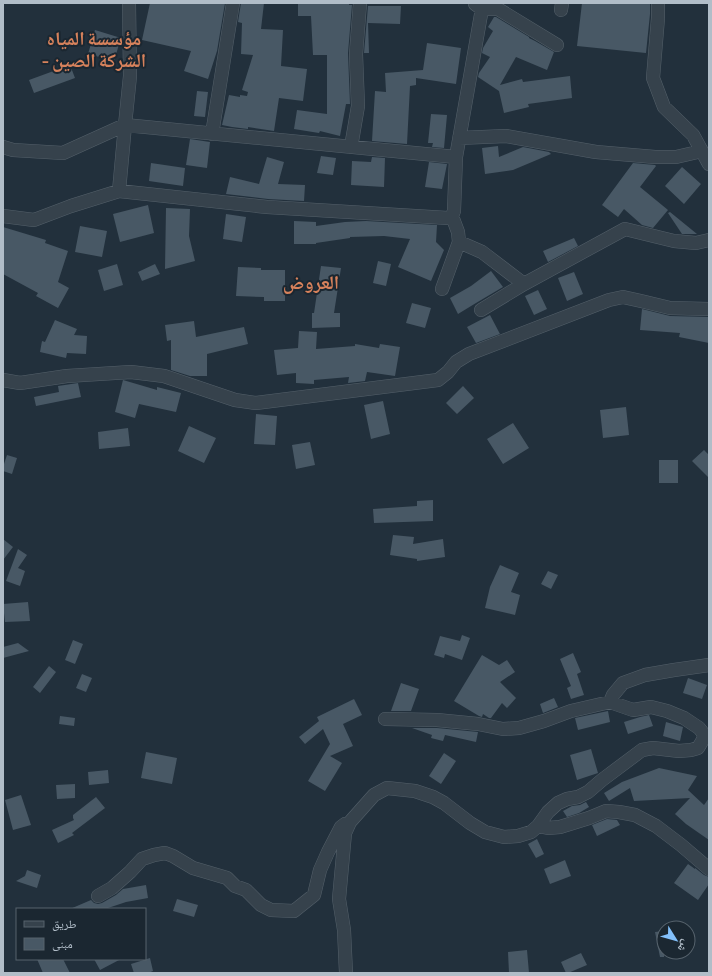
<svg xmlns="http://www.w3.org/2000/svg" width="712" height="976" viewBox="0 0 712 976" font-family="'Sofia Sans Condensed','Noto Naskh Arabic',sans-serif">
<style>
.building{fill:#485865}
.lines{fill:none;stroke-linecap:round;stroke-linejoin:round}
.street-casing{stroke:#54606a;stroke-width:14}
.street{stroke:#36424c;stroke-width:13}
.labels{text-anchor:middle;stroke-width:4;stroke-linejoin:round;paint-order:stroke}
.district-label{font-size:19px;font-weight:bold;fill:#d7825c;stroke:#1b2731}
</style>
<rect width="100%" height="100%" fill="#22303c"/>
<path class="building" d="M150,3H225L217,51L208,79L184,71L191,51L142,40Z
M241,3H264L261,29L283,30L281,66L307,69L303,101L279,98L274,131L248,127V129L232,127L222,125L229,95L240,97V95L247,96L248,92L242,90L253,55L241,54L242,23L238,22Z
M298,3H349V5H352L348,53L350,104H346L340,136L320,131L319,133L294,129L297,110L327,114V55H313L311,16H298Z
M582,3H650V14L646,53L577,46Z
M368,6H401L400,24L368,23L369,53H364Z
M494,17H496L529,37V38L535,41L554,52L547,70L516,57L500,85L522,79L523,82L570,76L572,98L528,104L529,107L504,113L499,91L478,77L479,73L490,57L482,53L483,48L493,31L488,27Z
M95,30L121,38L114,61L88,54Z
M427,43L461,48L456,84L416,78V85L410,86L407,144L372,141L375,91L386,92L385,73L423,70Z
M70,65L75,78L34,93L29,80Z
M197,91L208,92L205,117L194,116Z
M431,114L447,115L444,148L432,147L433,143H428Z
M190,139L210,142L207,168L186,165Z
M498,146L499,157L523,147L549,152L551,154L513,170L485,174L482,148Z
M321,156L336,158L333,175L317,173Z
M267,157L284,162L278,184L305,185L304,201L268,199L226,194L230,177L259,184Z
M372,157L385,158L384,187L351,185L352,161L371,162Z
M429,162L447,164L442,189L425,187Z
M151,163L185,168L183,186L149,181Z
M633,163L655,165L656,166L640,187L668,210L653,228L642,225L624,209L618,217L602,205Z
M682,167L701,184L684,204L665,186Z
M148,205L154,233L120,242L113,214Z
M166,208L190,209L189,236L195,261L165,269Z
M670,212L697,234H682L668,213Z
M226,214L246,217L242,242L223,239Z
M294,221L316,222V226L345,222L366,221L437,225L436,242L444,250L431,281L398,267L410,239L384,236L350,237V238L316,243V244H294Z
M80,226L107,231L102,257L75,252Z
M3,227L46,240L45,243L68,251L58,282L69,288L58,308L36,296L38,293L3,274Z
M574,238L578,246L548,262L543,251Z
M378,261L391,264L386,286L373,283Z
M117,264L123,285L104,291L98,270Z
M155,264L160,274L142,281L138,272Z
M321,266L341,268L334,313H340V327L312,328V313H314Z
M238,267L261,268V270H285V301H264V297L236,296Z
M491,271L503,287L476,303L458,314L450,298L471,286Z
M574,272L583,294L567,301L558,278Z
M538,290L547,309L534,315L525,296Z
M412,303L431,308L425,328L406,323Z
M642,309L670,316L709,317V343L679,337L680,333L640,330Z
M490,315L500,334L476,343L467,327Z
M55,320L77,329L74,335L87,336L86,354L67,353L66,358L40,352L42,341L45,342Z
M194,321L196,337L244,327L248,344L207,354V376H190L171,370V340L167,341L165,325Z
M299,331L317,332L316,349L355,346V344L379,348L380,344L400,347L395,376L367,372L365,381L348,383L349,377L314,380V384L296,383V373L277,375L274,350L298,348Z
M123,380L157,390V387L181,393L176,412L139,404L135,418L115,412Z
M78,383L81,397L36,406L34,397L59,392L58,386Z
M463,386L474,398L457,414L446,403Z
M383,401L390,434L371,439L364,405Z
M626,407L629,435L603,438L600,410Z
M256,414L277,416L275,445L254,444Z
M513,423L529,448L503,464L487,439Z
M189,426L216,438L204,463L178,451Z
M128,428L130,446L99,449L98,432Z
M310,442L315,465L296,469L292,445Z
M704,450L709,455V478L692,461Z
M7,455L17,458L12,474L3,471V467Z
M659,460H678V483H659Z
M433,500V521L374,523L373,509L417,506V501Z
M393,535L414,537L413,544L443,539L445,557L417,561V559L390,555Z
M3,539L13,547L3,560Z
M18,549L27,555L18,568L25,571L20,586L6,581Z
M500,565L519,573L511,592L520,595L515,615L485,608L490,587Z
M548,571L558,575L551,589L541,584Z
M28,602L30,621L5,622L3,604Z
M462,635L470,638L462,660L445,654L444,658L434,655L440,636L460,641Z
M73,640L83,644L75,664L65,660Z
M18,643L29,651L3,658V647Z
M573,653L581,672L577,674L584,695L571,699L567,688L571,686L560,659Z
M482,655L499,665L507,660L515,672L500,682L516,698L507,708L502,703L491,718H489L483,714L482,717L479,716L454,701Z
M49,666L56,672L40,693L33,687Z
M82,674L92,678L86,692L76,688Z
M688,678L707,685L702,699L683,693Z
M401,683L419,689L411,711H391Z
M554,698L558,707L543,713L540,704Z
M354,699L362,715L343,724L353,746L330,756L342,763L325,791L308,781L330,744L323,729L305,744L299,737L319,721L317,717Z
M608,711L610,722L578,730L575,718Z
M649,715L653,726L628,734L624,722L640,717Z
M60,716L75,718L74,726L59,724Z
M666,722L683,727L680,741L663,736Z
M412,728H437L478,732L476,742L445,735L443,741L431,738L432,735Z
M591,749L598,773L577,780L570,755Z
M146,752L177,758L172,784L141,778Z
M444,753L456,761L441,784L429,776Z
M659,768L697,776L688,790L704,805L709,798V840L686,824L675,814L690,798L634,801L630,788L609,801L604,793L622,782Z
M108,770L109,783L89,785L88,772Z
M75,784V798L57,799L56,785Z
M21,795L31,825L13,830L5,800Z
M96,797L105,808L72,833L74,835L58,843L52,830L74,820L73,818V815Z
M586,802L589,807L579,813L567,817L563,811L572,806L580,805Z
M607,819L617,820L620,825L597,836L592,825Z
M537,839L544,854L536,858L528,844Z
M565,860L571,876L550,884L544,869Z
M688,864L695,869V868L704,875L709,877V884L698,900L674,883Z
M27,870L41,875L37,888L16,881L25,876Z
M146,885L148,898L126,902L105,909H70L91,900L94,903L98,904L102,903L116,895L123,889Z
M177,899L198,905L194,917L173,911Z
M664,931V957H660L655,932Z
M527,950L529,973H509L508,952Z
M581,953L587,965L568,973H566L561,962Z
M150,958L153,971L148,973H134L131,964Z
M37,959H63L70,973H43Z
M94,959H121L100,970Z"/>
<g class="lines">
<defs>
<path id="street" d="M658,3V18L653,78L664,107L693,135L709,164
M475,4L482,9H498L557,45
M561,10L562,3
M212,134L233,3
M459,138L506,136L596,152L655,157H676L702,151
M3,147L13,150L63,153L125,125L130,76L129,3
M351,147L358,106L356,54L360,3
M119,191L125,125L456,157
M3,216L34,220L71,206L119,191L267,207L448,218L452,216
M459,242L482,252L524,284
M442,289L459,242L458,232L452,216L454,211L456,157L483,3
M481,310L524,284L625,229L674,241L696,243L709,240
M3,380L20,383L67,376L131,372L164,376L235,400L256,403L438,380L448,372L456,362L469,354L609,300L623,297L641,301L670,308L709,309
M610,702L613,695L623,683L645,675L674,670L709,665
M538,826L548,828L560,827L589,818L606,811L619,812L635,815L656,826L681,845L709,869
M98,896L112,888L130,872L142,859L154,855L165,853L173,856L193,868L227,878L235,886L246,890L261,905L271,910L294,911L314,895L320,870L328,852L341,827L345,824
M346,973L344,930L339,899L345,833L350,822L374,795L387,788L415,791L433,797L444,803L470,823L485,832L504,837L518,836L531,832L538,826L548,812L558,803L567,799L578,797L588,792L602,780L642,750L653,748L679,751L691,750L698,748L704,738L703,733L699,728L684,718L667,711L651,707L633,710L610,702L571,711L544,721L519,728L503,729L478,724L437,720L385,719"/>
</defs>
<use href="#street" class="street-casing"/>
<use href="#street" class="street"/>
</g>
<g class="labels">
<g class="district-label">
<text x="94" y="45">مؤسسة المياه<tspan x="94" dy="22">- الشركة الصين</tspan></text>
<text x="311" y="289">العروض</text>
</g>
</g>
<rect width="712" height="976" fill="none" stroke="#b1bdc8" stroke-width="8"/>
<rect x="16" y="908" width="130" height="52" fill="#1b2731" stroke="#57636d"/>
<rect x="24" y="921" width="20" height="6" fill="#36424c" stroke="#57636d"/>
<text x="52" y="928" font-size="12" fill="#b1bdc8">طريق</text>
<rect x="24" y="938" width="20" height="12" fill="#485865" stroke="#57636d"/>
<text x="52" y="948" font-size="12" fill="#b1bdc8">مبنى</text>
<g transform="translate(676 940) rotate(127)"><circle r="19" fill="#1b2731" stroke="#57636d"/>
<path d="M0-3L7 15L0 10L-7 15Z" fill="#83c0fb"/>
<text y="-6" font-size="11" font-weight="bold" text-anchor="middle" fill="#b1bdc8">ش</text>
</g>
</svg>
